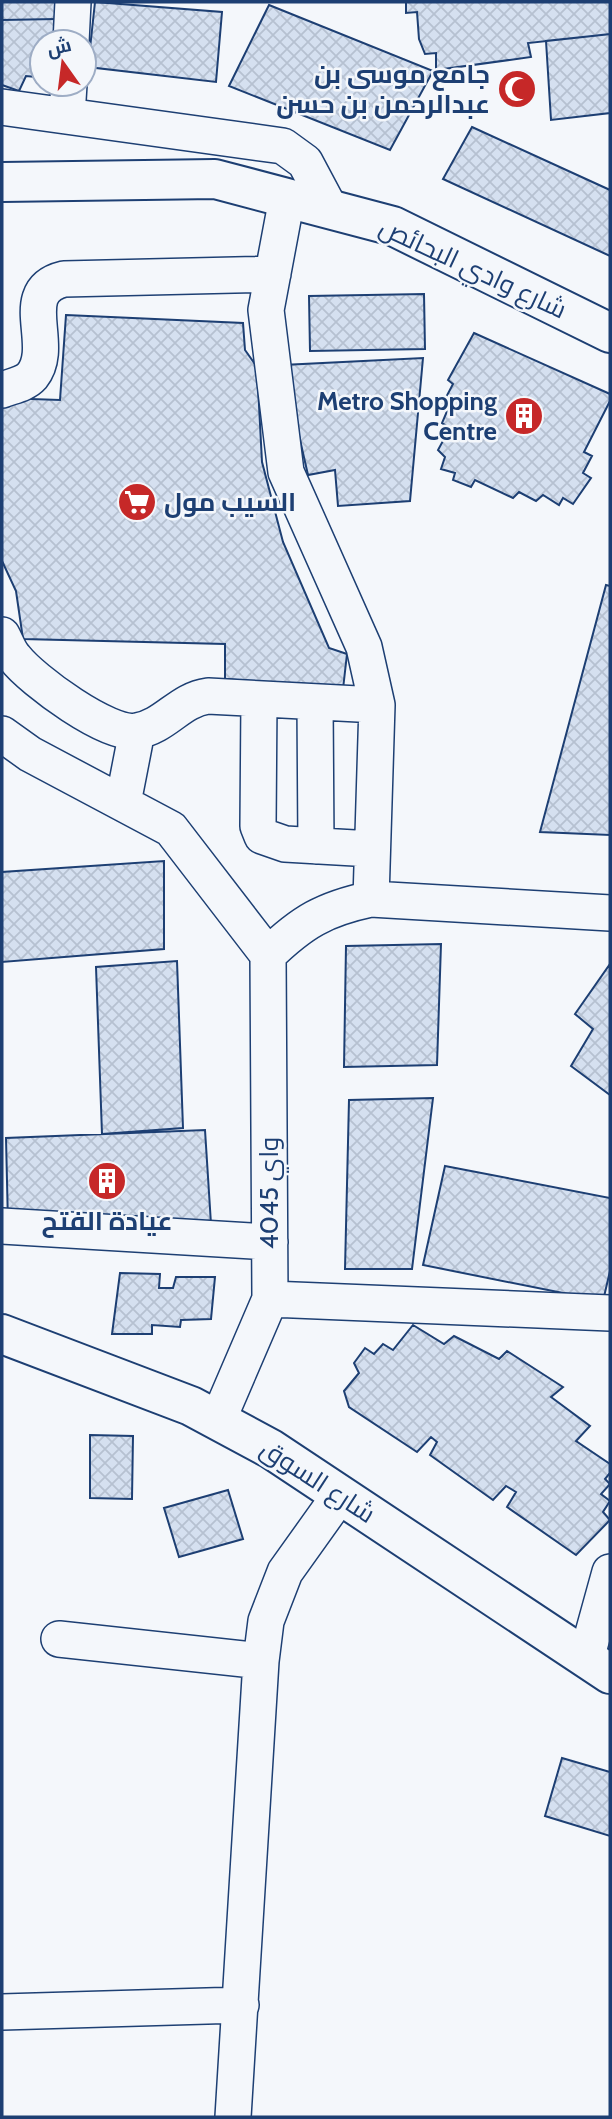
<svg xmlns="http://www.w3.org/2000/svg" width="612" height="2119" viewBox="0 0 612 2119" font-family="Cabin,Cairo,sans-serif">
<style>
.building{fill:url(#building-cross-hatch);stroke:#1d3f73;stroke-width:2}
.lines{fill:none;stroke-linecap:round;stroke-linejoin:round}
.minor-casing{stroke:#1d3f73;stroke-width:38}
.major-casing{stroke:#1d3f73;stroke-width:42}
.minor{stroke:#f4f7fb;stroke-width:35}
.major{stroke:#f4f7fb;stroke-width:38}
.labels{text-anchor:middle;stroke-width:5;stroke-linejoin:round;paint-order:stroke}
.poi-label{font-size:26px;font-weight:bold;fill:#1d3f73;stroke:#f4f7fb;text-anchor:end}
.street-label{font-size:26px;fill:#1d3f73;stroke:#f4f7fb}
</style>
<defs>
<pattern id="building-cross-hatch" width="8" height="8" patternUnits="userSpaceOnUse" patternTransform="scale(1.75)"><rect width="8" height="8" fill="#d5e0f0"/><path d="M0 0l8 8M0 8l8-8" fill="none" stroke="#b6c1d1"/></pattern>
</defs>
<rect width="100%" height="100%" fill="#f4f7fb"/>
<path class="building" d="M2,2H56V19L2,20Z
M95,2L222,12L216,82L88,67Z
M406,2H610V34L528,43L531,57L436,70V53L425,54L419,39L417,12L406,13Z
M269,5L433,71L390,150L229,86Z
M56,19L55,42H42V83H37L36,77L26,76L19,91L2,85V20Z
M610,34V113L551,120L546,41Z
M472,127L610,190V256L443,179Z
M424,294L425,349L310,351L309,296Z
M66,315L243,323L245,350L257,367L262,462L283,542L329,648L347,654L343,689L225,679V644L23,639L16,591L2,561V398L60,400Z
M474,333L610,394V401L584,452L592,456L583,473L591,478L573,504L563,498L559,505L543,495L536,501L519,492L513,498L475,480L471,487L453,480L455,473L441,469L445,457L438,450L450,428L442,423L448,409L443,403L453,384L448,380Z
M423,358L410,501L338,506L335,470L308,475L283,365Z
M606,585L610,586V835L540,832Z
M164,861V949L2,962V872Z
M441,944L437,1065L344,1067L346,946Z
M177,961L183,1128L102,1134L96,967Z
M610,964V1095L571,1066L593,1029L575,1014Z
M433,1098L412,1269H345L349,1100Z
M205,1130L211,1224H8L6,1138Z
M445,1166L610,1198V1271L603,1301L423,1265Z
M120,1273L160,1274L159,1288H173L176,1277H215L211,1319L181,1320L180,1327L152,1325V1334H112Z
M413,1325L444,1344L454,1336L499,1359L507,1351L563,1387L551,1397L590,1426L576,1441L610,1464V1473L605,1479L610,1484L601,1494L610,1501L603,1512L610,1520L576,1555L507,1507L516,1492L506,1486L493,1500L430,1455L437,1442L431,1437L417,1452L349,1407L344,1391L359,1373L354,1363L365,1348L374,1354L383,1344L393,1350Z
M90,1435L133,1436L132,1499L90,1498Z
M228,1490L243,1539L179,1557L164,1508Z
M562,1758L610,1772V1836L545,1816Z"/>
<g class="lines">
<defs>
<path id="minor" d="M71,42L73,2
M2,107L283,146L305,162L330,209
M67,116L69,84
M287,198L266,310L286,472L364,647L377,705L371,899
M2,390C12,386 25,384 32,376C57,345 14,291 64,279L273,274
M2,635C6,642 9,652 15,658C32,680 109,737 137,731C166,726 179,700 208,696L377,705
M259,699L258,826L262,836L285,844L372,849
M315,702L316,846
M2,734L30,754L171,829L268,955L270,1299L218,1420
M123,803L137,731
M268,955C302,922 324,909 371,899L610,913
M2,1226L270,1242
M270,1299L610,1313
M59,1639L261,1661
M586,1659L610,1572
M2,2012L241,2005
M233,2117L261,1661L266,1621L285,1572L340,1495"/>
<path id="major" d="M2,182L215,179L393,226L610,333
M2,1334L191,1406L271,1449L610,1674"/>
</defs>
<use href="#minor" class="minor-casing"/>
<use href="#major" class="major-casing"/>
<use href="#minor" class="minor"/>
<use href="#major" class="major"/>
</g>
<defs>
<symbol id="mosque-disc" viewBox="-11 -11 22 22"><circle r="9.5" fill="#c62828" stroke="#f4f7fb"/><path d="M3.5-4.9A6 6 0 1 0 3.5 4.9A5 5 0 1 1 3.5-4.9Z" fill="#fff"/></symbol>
<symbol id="building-disc" viewBox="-11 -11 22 22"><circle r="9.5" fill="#c62828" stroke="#f4f7fb"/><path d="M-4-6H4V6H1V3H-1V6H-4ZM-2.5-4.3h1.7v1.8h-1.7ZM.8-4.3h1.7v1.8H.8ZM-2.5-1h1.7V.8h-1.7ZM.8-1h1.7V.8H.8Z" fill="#fff"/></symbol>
<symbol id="supermarket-disc" viewBox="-11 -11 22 22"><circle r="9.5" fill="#c62828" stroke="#f4f7fb"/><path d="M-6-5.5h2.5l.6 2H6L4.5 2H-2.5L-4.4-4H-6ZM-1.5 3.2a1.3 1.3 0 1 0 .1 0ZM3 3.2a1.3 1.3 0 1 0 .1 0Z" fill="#fff"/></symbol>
</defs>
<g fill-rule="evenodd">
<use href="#mosque-disc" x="495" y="67" width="44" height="44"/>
<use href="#building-disc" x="502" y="394" width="44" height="44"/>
<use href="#supermarket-disc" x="115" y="480" width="44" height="44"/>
<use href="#building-disc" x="85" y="1159" width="44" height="44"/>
</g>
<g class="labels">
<g class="poi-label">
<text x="490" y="83">جامع موسى بن<tspan x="490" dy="30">عبدالرحمن بن حسن</tspan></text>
<text x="497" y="410">Metro Shopping<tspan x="497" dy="30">Centre</tspan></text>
<text x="164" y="511" text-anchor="start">السيب مول</text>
<text x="107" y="1230" text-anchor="middle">عيادة الفتح</text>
</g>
<g class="street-label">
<text transform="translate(473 268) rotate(25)" y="9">شارع وادي البحائص</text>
<text transform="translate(269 1193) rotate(-90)" y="9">واي 4045</text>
<text transform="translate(318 1481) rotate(33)" y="9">شارع السوق</text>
</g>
</g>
<rect width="612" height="2119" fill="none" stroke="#1d3f73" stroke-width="7"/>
<g transform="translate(63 63) rotate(346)"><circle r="33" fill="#f4f7fb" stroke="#9eadc5" stroke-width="2"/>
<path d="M0-5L12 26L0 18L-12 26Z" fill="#c62828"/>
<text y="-10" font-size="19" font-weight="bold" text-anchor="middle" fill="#1d3f73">ش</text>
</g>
</svg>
